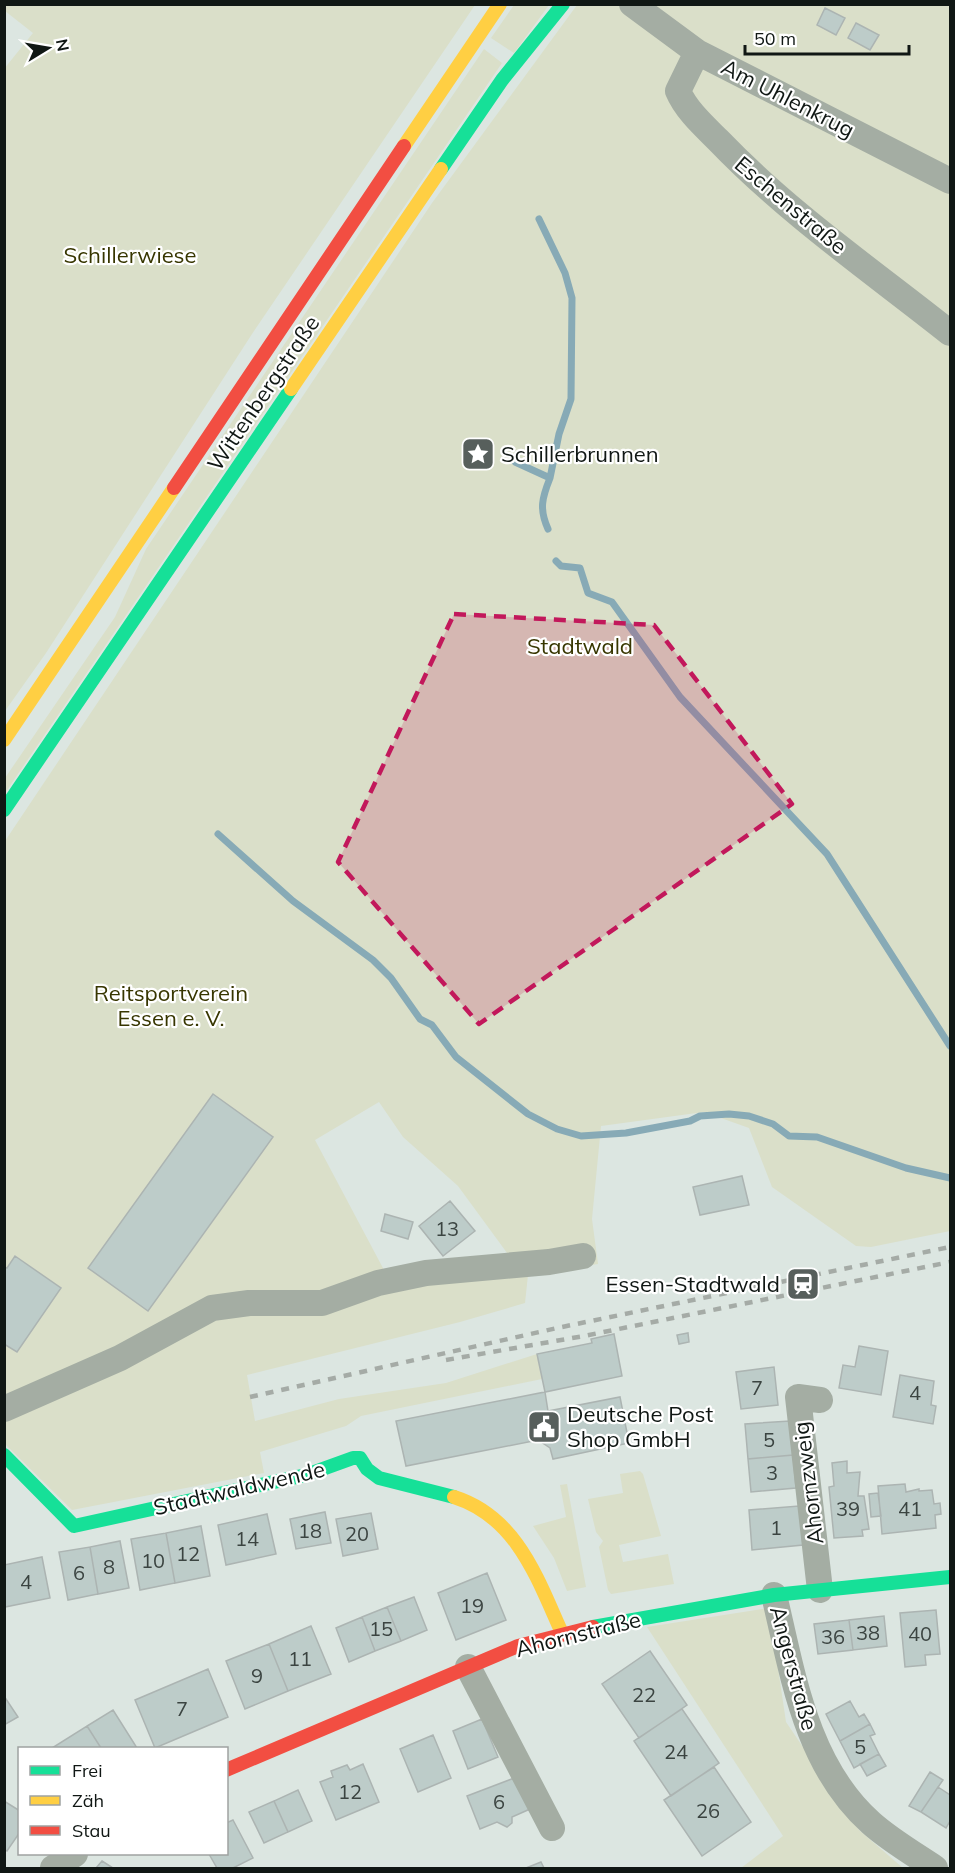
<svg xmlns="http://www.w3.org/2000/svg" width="955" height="1873" viewBox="0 0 955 1873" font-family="Mulish,sans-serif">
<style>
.green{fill:#dadfc9;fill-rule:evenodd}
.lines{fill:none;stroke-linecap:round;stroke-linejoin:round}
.stream{stroke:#87aab6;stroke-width:7}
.building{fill:#bdccc9;stroke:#acb4b2;stroke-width:1.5}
.street{stroke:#a4ada3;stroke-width:26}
.fast{stroke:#16e098;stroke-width:14}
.slow{stroke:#ffcf43;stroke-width:14}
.jam{stroke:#f24e42;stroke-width:14}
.rail{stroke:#a5aba6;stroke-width:4.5;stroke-dasharray:8 8;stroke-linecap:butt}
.marked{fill:#c2185b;fill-opacity:0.2;stroke:#c2185b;stroke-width:4.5;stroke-dasharray:12 8;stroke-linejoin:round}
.labels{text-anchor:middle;stroke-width:4.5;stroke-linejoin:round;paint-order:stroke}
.number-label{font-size:20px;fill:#3b4441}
.street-label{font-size:22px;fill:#101714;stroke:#fff}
.park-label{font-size:22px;fill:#373600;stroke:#fff}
.poi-label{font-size:22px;fill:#101714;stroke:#fff;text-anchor:start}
</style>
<rect width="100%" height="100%" fill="#dce6e1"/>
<path class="green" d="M4,5H475L252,334L46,653L5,711L4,69L33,33L5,11Z
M514,5H549L514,53L491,38Z
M577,5H950V1231L871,1247L856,1246L772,1187L749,1128L704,1112L601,1126L592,1219L598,1264L528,1275L525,1303L460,1322L247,1375L255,1421L339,1399L446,1383L537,1354L542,1379L361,1416L346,1426L260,1452L264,1473L72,1510L5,1444V1417L179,1316L5,1401V841L432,203ZM379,1102L403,1137L458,1186L510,1257L384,1270L315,1140Z
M484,49L502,63L5,793V778L115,617L146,549Z
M640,1471L643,1474L661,1536L619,1545L623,1562L668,1554L674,1584L611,1594L608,1590L599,1547L603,1541L596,1532L588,1499L623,1493L620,1474Z
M567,1484L586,1587L567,1591L554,1558L533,1526L566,1517L560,1485Z
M769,1608L786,1722L859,1830L903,1868H741L783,1836L647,1627Z"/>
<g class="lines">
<path class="stream" d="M539,219L565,273L572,298L571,399L559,434L550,478
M515,462L550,478C542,498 539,509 548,529
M556,561L561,566L580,568L588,593L612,602L680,697L827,854L950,1046
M218,834L293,901L373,960L391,978L420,1019L432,1025L456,1057L528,1114L557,1129L581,1136L626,1133L690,1121L700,1116L729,1114L749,1116L773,1124L789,1136L817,1137L906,1168L950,1178"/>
</g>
<path class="building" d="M825,8L845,18L836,35L817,25Z
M856,23L879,35L870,50L848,38Z
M213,1094L273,1137L148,1311L88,1268Z
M742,1176L749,1205L700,1215L693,1187Z
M450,1201L475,1231L443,1256L419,1226Z
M385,1214L413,1222L408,1239L381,1231Z
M15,1256L61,1288L17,1352L4,1344V1267L7,1268Z
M688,1333L689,1342L679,1344L677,1335Z
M614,1334L622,1376L545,1392L537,1354L592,1343L591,1339Z
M859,1346L888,1351L881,1395L839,1388L843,1365L855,1367Z
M774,1367L778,1405L741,1409L736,1372Z
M900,1375L934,1381L931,1405L936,1406L933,1424L893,1417Z
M545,1392L548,1411L620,1397L629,1443L553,1459L550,1448L538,1440L406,1466L396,1421Z
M790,1421L793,1455L748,1459L745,1424Z
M793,1455L796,1488L751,1492L748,1459Z
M847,1461V1473L860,1472L858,1496H864L869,1529L862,1530L863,1536L834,1538L829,1487L834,1486L832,1463Z
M905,1484L906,1492L919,1489V1491L932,1490L934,1504L940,1503L941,1514L935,1515L936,1528L882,1534L878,1486Z
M878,1493L881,1516L871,1517L869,1494Z
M799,1506L803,1545L752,1550L749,1510Z
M325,1512L331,1543L296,1549L290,1519Z
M371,1513L378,1549L343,1556L336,1519Z
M267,1514L276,1554L226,1565L218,1525Z
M201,1526L210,1576L175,1583L166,1533Z
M166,1533L175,1583L140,1590L131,1539Z
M120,1541L129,1588L98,1594L90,1547Z
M90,1547L98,1594L68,1600L59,1552Z
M42,1557L50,1598L5,1607L4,1565Z
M487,1573L506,1620L456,1640L438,1593Z
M414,1597L427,1630L401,1641L387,1607Z
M387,1607L401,1641L375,1651L362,1617Z
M936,1610L940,1654L925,1655L926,1665L905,1667L900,1613Z
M884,1616L887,1646L853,1650L849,1620Z
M362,1617L375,1651L349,1662L336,1628Z
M849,1620L853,1650L818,1654L814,1624Z
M311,1626L331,1674L288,1691L269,1644Z
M269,1644L288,1691L245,1709L226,1661Z
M650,1651L687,1705L639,1738L602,1684Z
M208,1669L228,1717L155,1748L135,1700Z
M4,1696L18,1717L4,1725Z
M850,1701L859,1717L864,1714L870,1724L840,1741L826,1714Z
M682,1709L719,1763L671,1796L634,1741Z
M113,1710L137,1748H101L87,1726Z
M482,1719L498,1757L468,1769L453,1731Z
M870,1724L875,1734L870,1736L879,1754L854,1768L840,1741Z
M87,1726L101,1748H52Z
M433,1735L451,1778L418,1792L400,1749Z
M879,1754L886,1766L867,1776L860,1764Z
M363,1764L379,1802L336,1820L320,1782L333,1777L331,1771L347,1765L350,1770Z
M714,1767L751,1822L702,1856L664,1800Z
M930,1772L943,1780L921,1812L909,1806Z
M517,1777L530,1809L512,1817V1823L507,1827L497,1822L480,1829L467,1796Z
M938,1787L950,1795V1821L946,1828L921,1812Z
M298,1790L312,1821L288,1832L274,1801Z
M4,1801L20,1811V1832L7,1851L4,1849Z
M274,1801L288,1832L264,1843L249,1812Z
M233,1820L253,1858L233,1868H217L209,1854H226V1823Z
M102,1861L113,1868H96Z
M541,1862L544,1868H526Z"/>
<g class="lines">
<path class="street" d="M632,4L697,52L950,181
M697,52L678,91C686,110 704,126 718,140C788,213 872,271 950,333
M820,1400L798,1397L820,1590
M4,1409L120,1358L212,1308L249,1303H322L378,1283L426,1273L549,1262L583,1256
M774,1595C793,1675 806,1765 871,1823C890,1840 914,1854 935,1868
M468,1667L552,1828
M53,1868L75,1854"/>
<path class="fast" d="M441,169L502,80L563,4
M4,810L291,389
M4,1455L74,1526L306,1475L353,1458H360L367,1469L379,1478L454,1497
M593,1627L774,1595L950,1577"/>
<path class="slow" d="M404,146L500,4
M291,389L441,169
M4,740L174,488
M454,1497C517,1517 537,1578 562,1633"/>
<path class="jam" d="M174,488L404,146
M226,1770L518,1646L593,1627"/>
<path class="rail" d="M446,1360L584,1336L950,1262
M250,1397L557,1328L950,1247"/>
</g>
<path class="marked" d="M454,614L654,625L792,804L479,1024L338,862Z"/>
<defs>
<symbol id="sight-square" viewBox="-11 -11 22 22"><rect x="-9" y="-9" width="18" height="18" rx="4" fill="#575f5c" stroke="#fff"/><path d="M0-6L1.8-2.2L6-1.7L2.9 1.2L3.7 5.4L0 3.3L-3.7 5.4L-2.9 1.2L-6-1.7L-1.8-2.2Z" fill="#fff"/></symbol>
<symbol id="station-square" viewBox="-11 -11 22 22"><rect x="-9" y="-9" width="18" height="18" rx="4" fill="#575f5c" stroke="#fff"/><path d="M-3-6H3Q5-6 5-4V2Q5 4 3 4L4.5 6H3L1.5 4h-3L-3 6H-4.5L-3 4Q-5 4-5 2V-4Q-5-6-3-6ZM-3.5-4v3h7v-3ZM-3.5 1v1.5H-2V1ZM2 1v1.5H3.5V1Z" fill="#fff"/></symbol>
<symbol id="civic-square" viewBox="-11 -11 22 22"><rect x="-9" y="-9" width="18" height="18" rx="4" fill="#575f5c" stroke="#fff"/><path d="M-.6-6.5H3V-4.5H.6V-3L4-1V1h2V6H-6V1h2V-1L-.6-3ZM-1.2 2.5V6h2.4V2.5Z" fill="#fff"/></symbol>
</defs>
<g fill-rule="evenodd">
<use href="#sight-square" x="459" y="435" width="38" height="38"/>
<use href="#station-square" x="784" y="1265" width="38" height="38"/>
<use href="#civic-square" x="525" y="1408" width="38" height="38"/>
</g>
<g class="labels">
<g class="number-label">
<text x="447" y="1236">13</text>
<text x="757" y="1395">7</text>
<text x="915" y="1400">4</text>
<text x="769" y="1447">5</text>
<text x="772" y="1480">3</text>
<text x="848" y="1516">39</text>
<text x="910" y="1516">41</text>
<text x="776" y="1535">1</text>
<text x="310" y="1538">18</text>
<text x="357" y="1541">20</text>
<text x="247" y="1546">14</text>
<text x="188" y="1561">12</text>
<text x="153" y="1568">10</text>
<text x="109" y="1574">8</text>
<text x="79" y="1580">6</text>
<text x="26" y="1589">4</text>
<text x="472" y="1613">19</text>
<text x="381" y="1636">15</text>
<text x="868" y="1640">38</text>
<text x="920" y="1641">40</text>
<text x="833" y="1644">36</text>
<text x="300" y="1666">11</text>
<text x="257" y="1683">9</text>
<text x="644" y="1702">22</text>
<text x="182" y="1716">7</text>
<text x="860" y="1754">5</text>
<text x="676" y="1759">24</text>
<text x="350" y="1799">12</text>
<text x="499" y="1809">6</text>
<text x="708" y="1818">26</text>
</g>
<g class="street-label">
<text transform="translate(788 98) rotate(27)" y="8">Am Uhlenkrug</text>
<text transform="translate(791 205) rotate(40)" y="8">Eschenstraße</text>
<text transform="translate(263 393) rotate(-56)" y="8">Wittenbergstraße</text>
<text transform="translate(808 1483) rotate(-97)" y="8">Ahornzweig</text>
<text transform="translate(239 1488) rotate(-13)" y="8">Stadtwaldwende</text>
<text transform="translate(578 1634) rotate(-14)" y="8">Ahornstraße</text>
<text transform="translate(794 1668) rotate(75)" y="8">Angerstraße</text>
</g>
<g class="park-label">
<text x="130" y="263">Schillerwiese</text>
<text x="580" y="654">Stadtwald</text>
<text x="171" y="1001">Reitsportverein<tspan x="171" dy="25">Essen e. V.</tspan></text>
</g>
<g class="poi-label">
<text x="501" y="462">Schillerbrunnen</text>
<text x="780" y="1292" text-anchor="end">Essen-Stadtwald</text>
<text x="567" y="1422">Deutsche Post<tspan x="567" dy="25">Shop GmbH</tspan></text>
</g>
</g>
<rect width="955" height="1873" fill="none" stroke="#101714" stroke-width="12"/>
<rect x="18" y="1747" width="210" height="108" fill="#ffffff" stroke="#9fa2a1" stroke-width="1.5"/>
<rect x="30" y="1766" width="30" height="9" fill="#16e098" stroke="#9fa2a1" stroke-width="1.5"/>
<text x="72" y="1777" font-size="18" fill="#101714">Frei</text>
<rect x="30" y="1796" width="30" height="9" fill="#ffcf43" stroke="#9fa2a1" stroke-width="1.5"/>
<text x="72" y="1807" font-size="18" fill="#101714">Zäh</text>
<rect x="30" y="1826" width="30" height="9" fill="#f24e42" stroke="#9fa2a1" stroke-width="1.5"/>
<text x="72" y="1837" font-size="18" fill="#101714">Stau</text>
<g transform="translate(48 48) rotate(79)" stroke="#ffffff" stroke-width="4.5" paint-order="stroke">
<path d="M0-4.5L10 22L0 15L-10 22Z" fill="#101714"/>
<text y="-9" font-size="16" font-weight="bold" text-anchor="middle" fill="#101714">N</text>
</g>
<path d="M745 45v9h164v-9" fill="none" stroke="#101714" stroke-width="3"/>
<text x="754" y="45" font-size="18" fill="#101714" stroke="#ffffff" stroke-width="4.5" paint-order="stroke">50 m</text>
</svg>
